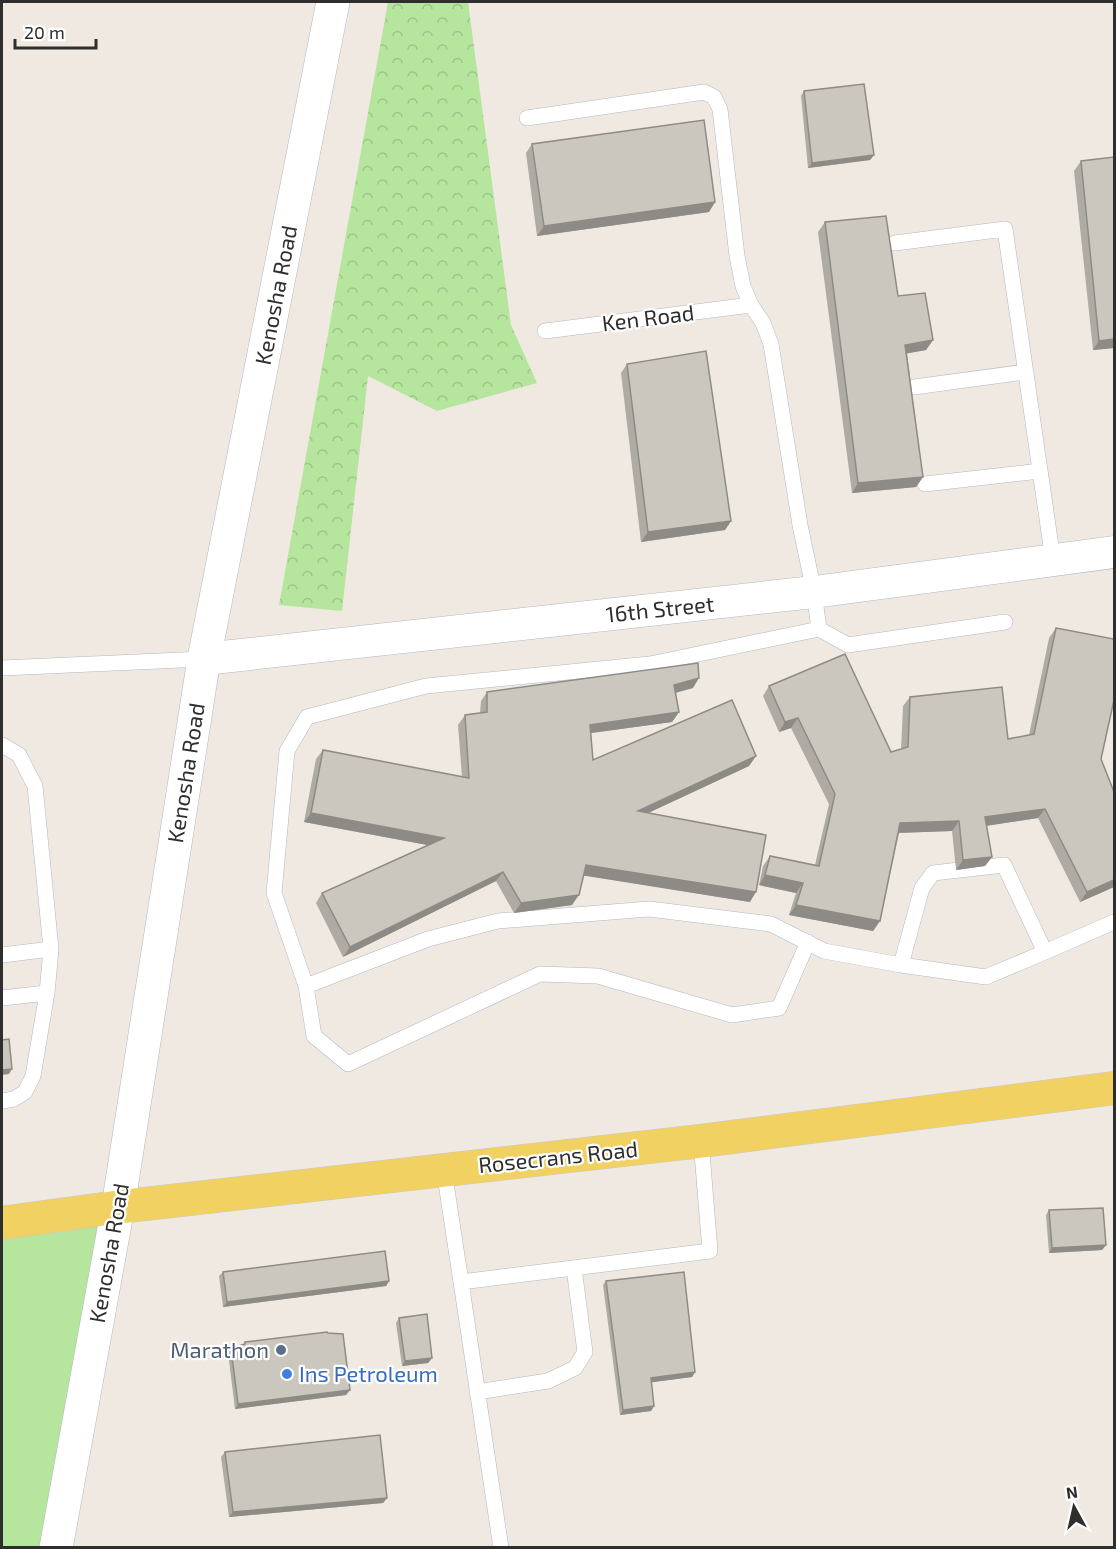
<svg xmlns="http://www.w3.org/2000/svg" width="1116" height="1549" viewBox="0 0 1116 1549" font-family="'Exo 2',sans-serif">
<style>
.green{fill:#b6e59e}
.forest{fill:url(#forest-crowns)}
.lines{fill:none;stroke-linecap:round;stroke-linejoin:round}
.service-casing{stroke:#b4b7c1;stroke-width:16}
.minor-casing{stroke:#b4b7c1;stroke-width:33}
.tertiary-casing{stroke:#b4b7c1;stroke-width:34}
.primary-casing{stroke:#c9c9c9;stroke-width:34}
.service{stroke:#fff;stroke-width:15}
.minor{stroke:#fff;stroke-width:32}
.tertiary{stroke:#fff;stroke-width:33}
.primary{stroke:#f2d163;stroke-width:33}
.wall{fill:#afaba4}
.shaded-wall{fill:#8e8b86}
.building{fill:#cbc7bf;stroke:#8e8b86;stroke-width:1.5}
.service-dot{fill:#5c6f8a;stroke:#fff;stroke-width:2}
.shop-dot{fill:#3f7fe0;stroke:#fff;stroke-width:2}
.labels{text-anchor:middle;stroke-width:4.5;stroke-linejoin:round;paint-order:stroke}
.street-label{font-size:22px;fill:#2e2e2e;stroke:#fff}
.service-label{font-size:22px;fill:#4e5e75;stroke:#fff;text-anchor:end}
.shop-label{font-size:22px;fill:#366cbe;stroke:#fff;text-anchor:start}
</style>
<defs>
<pattern id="forest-crowns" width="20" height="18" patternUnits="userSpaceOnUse" patternTransform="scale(1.5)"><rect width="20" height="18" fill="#b6e59e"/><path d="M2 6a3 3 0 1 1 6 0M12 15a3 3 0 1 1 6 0" fill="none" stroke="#9dc588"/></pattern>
</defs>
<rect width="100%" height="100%" fill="#efe9e1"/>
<path class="green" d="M118,1207L58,1547H2V1222Z"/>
<path class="forest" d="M388,2H468L511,325L537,383L437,411L368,376L342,611L279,605Z"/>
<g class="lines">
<defs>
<path id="service" d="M527,118L704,92L714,97L720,109L737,256L743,286L751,305L763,323L771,344L800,525L814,592L819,629L848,645L1005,622
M895,243L1005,229L1053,560
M545,331L751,305
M914,387L1025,372
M925,484L1040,471
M819,629L650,664L426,686L307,717L287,751L274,893L306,986L428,939L498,921L649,909L771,924L824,951L901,965L922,888L933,873L1004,865L1045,952L1114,922
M2,668L204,659
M2,745L19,755L35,786L51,949L47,993L33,1076L25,1092L14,1099L2,1101
M2,955L51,949
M901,965L986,977L1045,952
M306,986L314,1036L348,1064L540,974L598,976L732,1015L779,1008L808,942
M2,998L47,993
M444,1170L461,1282L710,1251L701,1141
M461,1282L501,1548
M477,1392L548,1381L575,1368L585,1352L574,1268"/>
<path id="minor" d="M204,659L814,592L1114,552"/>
<path id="tertiary" d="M56,1548L118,1207L204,659L333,2"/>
<path id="primary" d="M2,1223L118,1207L701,1141L1114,1088"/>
</defs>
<use href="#service" class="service-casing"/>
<use href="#minor" class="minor-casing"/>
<use href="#tertiary" class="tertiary-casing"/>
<use href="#primary" class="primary-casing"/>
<use href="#service" class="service"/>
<use href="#minor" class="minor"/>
<use href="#tertiary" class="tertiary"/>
<use href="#primary" class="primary"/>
</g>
<path class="wall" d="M804,91L874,155L870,160L808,168L801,96Z
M532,144L715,202L709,212L537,236L526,153Z
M1081,161L1114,348L1093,350L1074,171Z
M825,222L898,296L933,340L926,350L907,353L923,477L916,487L852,493L818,232Z
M627,364L731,521L725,530L641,542L621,373Z
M1056,628L1101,759L1114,792V887L1080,902L1038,818L986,826L992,857L985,866L956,870L952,831L899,833L880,921L873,931L789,915L796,893L759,885L763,866L770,856L815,865L829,804L791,728L779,732L763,696L769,686L891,752L901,749L903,706L910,697L1008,739L1029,735L1049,638Z
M693,688L676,692L679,712L672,722L591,733L593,760L756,756L749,766L648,813L750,902L584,875L572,905L514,913L496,881L343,957L316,903L322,893L428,845L304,822L316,759L323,750L462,777L458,725L465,715L480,713L481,701L487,692Z
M1049,1210L1106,1245L1102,1250L1049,1253L1046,1215Z
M223,1272L389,1281L386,1286L223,1307L219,1276Z
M606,1281L695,1372L692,1377L651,1382L654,1406L651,1411L620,1415L603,1285Z
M399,1318L432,1358L428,1363L402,1366L396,1323Z
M245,1342L350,1390L346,1395L235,1409L228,1353L231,1348L243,1345Z
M225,1452L387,1498L383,1503L229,1517L221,1457Z"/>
<path class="shaded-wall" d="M874,155L870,160L808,168L812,163Z
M715,202L709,212L537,236L544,226Z
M1114,339V348L1093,350L1099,341Z
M933,340L926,350L899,355L905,345Z
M923,477L916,487L852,493L858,483Z
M731,521L725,530L641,542L648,532Z
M699,678L693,688L668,695L674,685Z
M679,712L672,722L584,734L590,725Z
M798,718L791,728L779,732L785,722Z
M756,756L749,766L631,821L638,811Z
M1045,809L1038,818L978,827L985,817Z
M311,813L444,838L438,847L304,822Z
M959,821L952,831L894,833L900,823Z
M992,857L985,866L956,870L963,860Z
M586,865L756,892L750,902L580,875Z
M503,872L496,881L343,957L350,947Z
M765,875L803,883L796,893L759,885Z
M1114,880V887L1080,902L1087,892Z
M579,895L572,905L514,913L521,903Z
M796,905L880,921L873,931L789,915Z
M12,1069L9,1074L2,1075V1070Z
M1106,1245L1102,1250L1049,1253L1052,1248Z
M389,1281L386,1286L223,1307L227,1302Z
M432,1358L428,1363L402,1366L405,1361Z
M695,1372L692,1377L647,1383L651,1378Z
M350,1390L346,1395L235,1409L238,1404Z
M654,1406L651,1411L620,1415L623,1410Z
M387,1498L383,1503L229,1517L233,1512Z"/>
<path class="building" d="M864,84L874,155L812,163L804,91Z
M704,120L715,202L544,226L532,144Z
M1114,157V339L1099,341L1081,161Z
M886,216L898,296L925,293L933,340L905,345L923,477L858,483L825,222Z
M706,351L731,521L648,532L627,364Z
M1056,628L1114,639V700L1101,759L1114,792V880L1087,892L1045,809L985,817L992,857L963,860L959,821L900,823L880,921L796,905L803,883L765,875L770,856L819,866L835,794L798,718L785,722L769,686L845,654L891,752L908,747L910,697L1002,687L1008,739L1034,734Z
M698,663L699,678L674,685L679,712L590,725L593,760L732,700L756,756L638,811L766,835L756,892L586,865L579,895L521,903L503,872L350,947L322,893L444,838L311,813L323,750L469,778L465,715L487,712V692Z
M9,1039L12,1069L2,1070V1040Z
M1103,1208L1106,1245L1052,1248L1049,1210Z
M385,1251L389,1281L227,1302L223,1272Z
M684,1272L695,1372L651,1378L654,1406L623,1410L606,1281Z
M427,1314L432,1358L405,1361L399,1318Z
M327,1332L328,1333L343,1334L350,1390L238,1404L231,1348L245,1344V1342Z
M380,1435L387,1498L233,1512L225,1452Z"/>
<circle class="service-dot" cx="281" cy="1350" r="6"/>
<circle class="shop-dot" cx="287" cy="1374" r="6"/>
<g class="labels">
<g class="street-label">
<text transform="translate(276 295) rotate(-79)" y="8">Kenosha Road</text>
<text transform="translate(648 318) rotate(-7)" y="8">Ken Road</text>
<text transform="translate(660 609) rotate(-6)" y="8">16th Street</text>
<text transform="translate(186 773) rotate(-81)" y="8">Kenosha Road</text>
<text transform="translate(558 1157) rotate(-6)" y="8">Rosecrans Road</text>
<text transform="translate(109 1253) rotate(-80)" y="8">Kenosha Road</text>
</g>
<g class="service-label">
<text x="269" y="1358">Marathon</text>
</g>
<g class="shop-label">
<text x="299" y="1382">Ins Petroleum</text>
</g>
</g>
<rect width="1116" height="1549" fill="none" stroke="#2e2e2e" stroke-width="6"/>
<g transform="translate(1074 1507) rotate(352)" stroke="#ffffff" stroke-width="4.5" paint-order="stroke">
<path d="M0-4.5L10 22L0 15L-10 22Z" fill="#2e2e2e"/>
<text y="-9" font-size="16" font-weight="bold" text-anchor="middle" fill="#2e2e2e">N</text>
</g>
<path d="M15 39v9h81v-9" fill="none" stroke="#2e2e2e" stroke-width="3"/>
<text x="24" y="39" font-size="18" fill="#2e2e2e" stroke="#ffffff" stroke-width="4.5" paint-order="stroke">20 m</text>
</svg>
